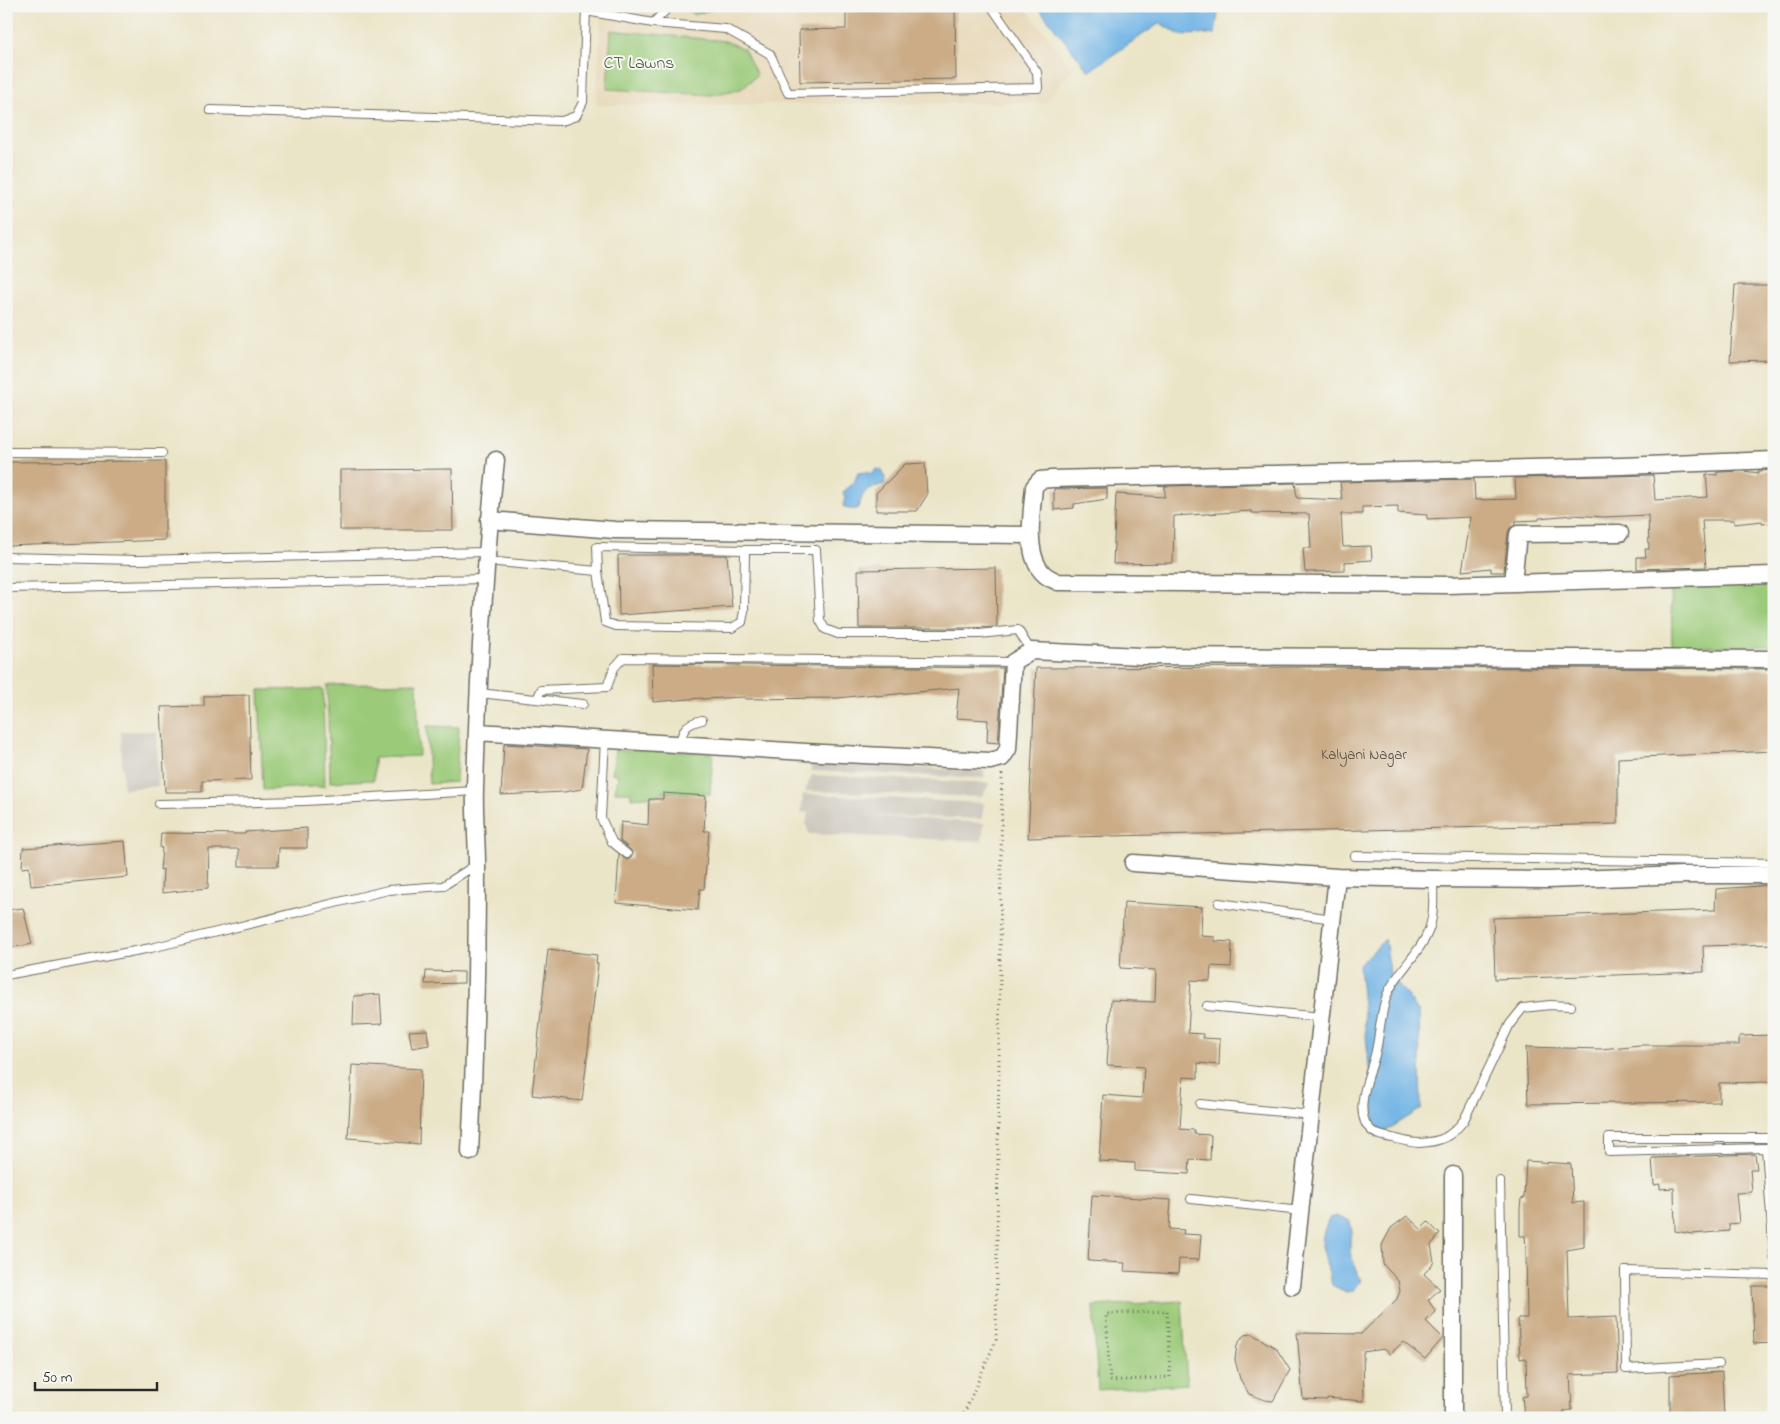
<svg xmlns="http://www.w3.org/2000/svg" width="1780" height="1424" viewBox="0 0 1780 1424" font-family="'Indie Flower',sans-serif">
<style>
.built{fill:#e8d9ba}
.industrial{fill:#c9c3b8}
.green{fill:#9bca79;stroke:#637a52}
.water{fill:#70b3e5;stroke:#4e6f88}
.building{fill:#cbac86}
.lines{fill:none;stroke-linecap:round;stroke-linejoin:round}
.service-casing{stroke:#6e6c62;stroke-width:10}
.minor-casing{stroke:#6e6c62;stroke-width:19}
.path{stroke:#6e6c62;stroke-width:3;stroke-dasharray:1 4;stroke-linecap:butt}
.service{stroke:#fff;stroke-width:8}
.minor{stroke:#fff;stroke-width:16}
.labels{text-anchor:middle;stroke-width:4;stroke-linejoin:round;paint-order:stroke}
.number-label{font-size:15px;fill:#534b42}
.park-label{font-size:18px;fill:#4d5b42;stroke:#f6f6f2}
</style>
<rect width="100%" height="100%" fill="#f6f6f2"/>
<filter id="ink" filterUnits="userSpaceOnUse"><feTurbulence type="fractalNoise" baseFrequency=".02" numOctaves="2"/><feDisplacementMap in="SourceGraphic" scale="10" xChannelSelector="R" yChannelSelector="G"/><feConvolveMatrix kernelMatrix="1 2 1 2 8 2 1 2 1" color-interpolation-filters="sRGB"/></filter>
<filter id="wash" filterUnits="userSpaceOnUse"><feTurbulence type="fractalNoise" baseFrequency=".0096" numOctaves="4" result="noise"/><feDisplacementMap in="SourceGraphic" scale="20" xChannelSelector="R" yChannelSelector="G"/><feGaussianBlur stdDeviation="1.12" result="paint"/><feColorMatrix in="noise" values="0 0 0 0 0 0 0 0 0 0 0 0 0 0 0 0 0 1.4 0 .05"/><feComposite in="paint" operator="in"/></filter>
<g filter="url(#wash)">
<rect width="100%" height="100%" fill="#ebe5c8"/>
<path class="built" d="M602,6H1024L1073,69L1044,103L596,105Z"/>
<path class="industrial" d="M121,731H156L158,786L123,789Z
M811,763L984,771V778L811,771Z
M812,775L990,783L982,797L805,791Z
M803,794L984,803L982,819L857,815L984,823L982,841L809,834L806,823L809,813L801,812Z"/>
<path class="green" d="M683,6H722L694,15Z
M611,30L725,41L744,49L757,75L741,89L711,95L607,89Z
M1774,581V646L1672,647L1671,587Z
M417,683L419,756L374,758V780L330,782L327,685Z
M323,689L325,786L263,790L259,690Z
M427,726L459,727L456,782L429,784Z
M630,748L713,753L710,794L662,792L661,796L631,798V792H615L618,775L612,773L615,750L629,751Z
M1182,1301L1187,1384L1098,1390L1093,1306Z"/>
<path class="water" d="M806,6H826C823,13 818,15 811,13Z
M1037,6H1219L1215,34L1180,35L1160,23L1089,71Z
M876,469L882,470L885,477L884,484L869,489L863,495L857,509H849L843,506L845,498L843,492L854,483L858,473L865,472L872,474Z
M1385,939L1390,973L1419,1012L1421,1109L1376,1137L1359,965Z
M1336,1216L1350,1221L1352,1233L1350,1239V1253L1361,1281L1353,1291L1346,1292L1332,1285C1326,1255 1315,1249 1329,1218Z"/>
<g id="blocks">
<path class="building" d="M874,6H955L956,79L800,82L799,30L846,29V11H874Z
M1735,285H1774V360L1730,361Z
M165,461V540L6,546V462Z
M925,463L927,495L917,511H876V493L905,464Z
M452,469L453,530H340V470Z
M1774,470V523L1762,524V521L1734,524V520H1702L1706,567L1637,569V557H1646L1645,549H1649L1648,515L1604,517L1573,515L1539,518V520L1515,521V525L1510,528L1508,533L1504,572H1491V568L1462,571L1471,517L1427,519V515L1398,513V506L1362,507V514H1341L1343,547L1371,546L1372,560L1345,562V571L1305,572L1303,548H1311L1309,514L1252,513V511L1174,516L1173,563L1113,564L1116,494L1165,497V486L1295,483L1297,498L1342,500L1340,482L1474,479L1475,500L1516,499L1515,478L1653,475L1655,500L1708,497L1706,474L1717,475V472L1744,471L1758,473V471Z
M1107,488V499L1074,504V508L1054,510V489Z
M618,555H727L732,607L619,615Z
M996,568L997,627L966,628H859L858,570Z
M652,664L1003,668L998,743L987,742L988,720L956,718L959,688L876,696V694L838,698L745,699V697L702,699V698L653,702Z
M1308,667L1774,669V751L1618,758V824L1028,838L1036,668Z
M249,695L251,780L202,781V792H165L161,707L204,706V696Z
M504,744L587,749L582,789L564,792L501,795Z
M663,793L706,796L704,831H709L704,889H700L698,910L616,903L619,854L627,860L631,858L633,854L631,850L620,841L621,822L648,825L649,799H663Z
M307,828V848H279L278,866H239V849H209L208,888L162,893L163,869L160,870L162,848H160L161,833L245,834V832Z
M125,841L128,877L31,886L29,867L22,868L23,848Z
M1774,885V944L1703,946L1704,972L1495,979L1493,918L1715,910L1716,889Z
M1124,902L1202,907L1201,936L1215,937V941L1232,942L1231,967L1211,966L1210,981L1191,980L1188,1033L1203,1034V1038L1220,1039L1219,1065L1198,1063V1078L1183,1077L1180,1129L1194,1130V1134L1211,1135L1210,1160L1190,1159L1189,1174L1135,1171V1163L1099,1161L1103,1095L1142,1098L1144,1067L1107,1065L1111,1000L1155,1002L1156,970L1120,968Z
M23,908L32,944L8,948L6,910Z
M548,949L597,955L596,963L598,964L582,1101L532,1095Z
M426,971L464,972V983L425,984Z
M380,994L382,1024L353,1025L354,996Z
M427,1030L429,1045L412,1048L409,1031Z
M1774,1035V1082L1719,1083V1102L1528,1104L1526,1047L1601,1049L1640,1045H1739V1036Z
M352,1065L421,1069L419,1144L348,1138Z
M1755,1154L1757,1169H1750L1752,1192L1736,1193L1739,1223L1729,1224V1231L1692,1234L1675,1231L1674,1188L1660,1189V1184L1654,1185L1652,1158Z
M1526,1161L1571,1164L1573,1203L1584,1202V1247L1567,1250L1569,1319L1616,1317L1618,1373L1570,1375L1572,1410L1564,1411V1418H1530V1414L1524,1415L1522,1397L1527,1396L1526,1358L1520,1359L1518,1318H1527L1526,1249L1525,1236H1520V1208L1521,1199L1524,1198Z
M1092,1195L1171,1200L1169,1229L1184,1230L1183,1234L1201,1235L1199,1260L1179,1259L1178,1274L1124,1271L1125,1263L1088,1261Z
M1407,1216L1421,1229L1428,1222L1440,1234L1431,1245L1434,1262L1424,1274L1440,1289L1428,1300L1436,1312L1426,1321L1443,1338L1425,1359L1403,1342L1390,1354L1384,1349L1363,1352L1364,1401L1327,1398V1400L1303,1399L1297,1333L1361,1334L1397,1299L1400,1291L1398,1281L1383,1264L1382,1245L1391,1228Z
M1752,1286H1774V1343L1754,1344Z
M1252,1334L1276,1348L1290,1370L1273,1401L1265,1400L1249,1394L1240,1379L1235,1360L1237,1345L1244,1335Z
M1722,1372L1724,1418H1670V1375Z"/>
</g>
</g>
<g filter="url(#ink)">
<use href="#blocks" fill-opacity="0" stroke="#6e6c62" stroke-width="1"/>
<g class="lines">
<defs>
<path id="service" d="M586,11L653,23L726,29L770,54L788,93L1038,88L1037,72L991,6
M653,23L670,6
M210,110L562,121L576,116L583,102L586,7
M6,452L162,453
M745,550L597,547L598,571L605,622L616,626L732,628L742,622L744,611L745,550H816L820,620L825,629L838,634H979L1018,630L1031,651
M6,557L137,560L486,552
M486,561L598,571
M6,588L485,579
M479,693L583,704
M537,699L541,690L607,687L614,668L623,658L1013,662
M605,739L601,818L612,842L627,854
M679,744C684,728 685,724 702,720
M159,804L305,801L475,791
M1355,856L1774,863
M1433,879C1433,896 1435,915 1428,932C1419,955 1397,971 1387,995C1380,1014 1380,1036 1375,1055C1370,1075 1351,1114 1372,1131C1377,1135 1386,1137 1393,1138C1401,1140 1411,1143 1419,1143C1441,1142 1451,1137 1464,1120L1510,1024L1523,1008L1550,1005L1571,1006
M1219,903L1333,919
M6,975L151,948L388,890L443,886L477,864
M1207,1006L1322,1017
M1200,1104L1311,1115
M1774,1138H1609V1152L1766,1148L1774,1257
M1500,1181L1505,1418
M1191,1199L1301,1211
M1719,1364L1626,1369L1625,1271L1774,1275"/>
<path id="minor" d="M1774,460L1622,466L1051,479L1040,480L1034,487C1032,511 1024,556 1044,574C1048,578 1054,580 1058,582L1446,585L1774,575
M489,520L615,530L1030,535
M1513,583L1518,534L1620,533
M477,732L822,753L990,761L1002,758L1008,749L1013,662L1031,651L1141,656L1774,659
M1133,863L1337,877L1433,879L1547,880L1684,875H1774
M470,1152C475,1056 477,960 477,864C477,839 474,814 475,789C478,679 484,569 496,460
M1292,1286L1337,877
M1453,1418V1175"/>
</defs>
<use href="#service" class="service-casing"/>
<use href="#minor" class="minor-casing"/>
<path class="path" d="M1167,1311L1170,1377L1110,1381L1106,1314Z
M962,1418L996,1340L1002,773"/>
<use href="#service" class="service"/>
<use href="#minor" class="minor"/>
</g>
</g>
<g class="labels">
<g class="number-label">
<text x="1364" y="759">Kalyani Nagar</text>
</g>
<g class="park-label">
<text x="639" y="68">CT Lawns</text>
</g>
</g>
<rect width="1780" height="1424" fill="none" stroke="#f6f6f2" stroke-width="25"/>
<path d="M35 1382v8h122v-8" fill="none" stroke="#2b2b2b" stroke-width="2.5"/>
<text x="42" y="1382" font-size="15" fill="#2b2b2b" stroke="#f6f6f2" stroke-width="4" paint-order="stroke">50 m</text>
</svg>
